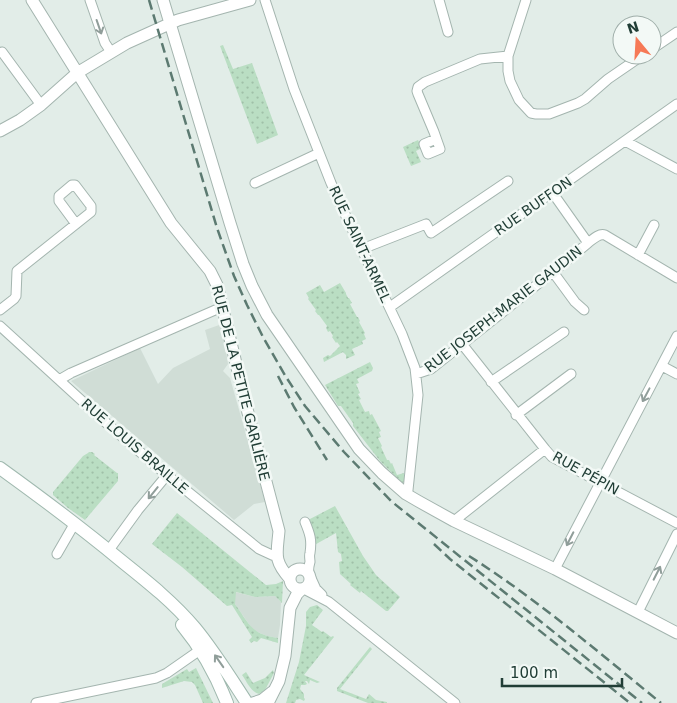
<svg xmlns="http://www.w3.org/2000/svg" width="677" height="703" viewBox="0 0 677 703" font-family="'DejaVu Sans',sans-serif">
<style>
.built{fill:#d0ddd6}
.grass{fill:url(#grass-dots)}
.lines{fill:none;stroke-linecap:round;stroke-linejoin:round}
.minor-casing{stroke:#a4b5af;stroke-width:11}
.tertiary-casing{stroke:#a4b5af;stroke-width:13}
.secondary-casing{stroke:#a0b9af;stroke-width:14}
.minor{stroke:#fff;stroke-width:9}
.tertiary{stroke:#fff;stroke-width:11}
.secondary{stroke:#fff;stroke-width:12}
.rail{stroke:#5c7a71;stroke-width:2.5;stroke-dasharray:10 5;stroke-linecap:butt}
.oneway{stroke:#909e9a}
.labels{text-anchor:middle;stroke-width:5;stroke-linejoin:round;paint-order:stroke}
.street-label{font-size:14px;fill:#213e36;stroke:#f3f9f6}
</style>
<defs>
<pattern id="grass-dots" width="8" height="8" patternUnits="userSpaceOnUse" patternTransform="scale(1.25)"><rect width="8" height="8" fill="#badec3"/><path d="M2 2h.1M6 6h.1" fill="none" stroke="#a0c0a8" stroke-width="1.8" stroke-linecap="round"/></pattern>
</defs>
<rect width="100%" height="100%" fill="#e2ede8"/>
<path class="built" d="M222,324L228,364L223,371L230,378L265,502L254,504L234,520L71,381L140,348L158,384L173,368L210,349L205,330Z
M235,592L255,597L275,596L281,602L280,625L278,638L267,636L253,630L235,604Z"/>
<path class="grass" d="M223,45L233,69L252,63L278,135L257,144L220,46Z
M418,140L422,148L416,151L421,162L411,166L403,147Z
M340,283L346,293V294L348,298H349L352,303L350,304L357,317H358L360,321L359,322L365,333L364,334L366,339L362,341L363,344L352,349L355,355L346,359V355L343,352L324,362L323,358L328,355L330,356L340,346L337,342L336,343L332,337L333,336L330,331L328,332L326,328L327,326L319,315H318L315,311L316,310L308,299L309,298L306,293L320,285L324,292Z
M370,362L373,368L372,371L357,379L359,383L356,384L360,393L358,394L361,399L359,400L365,412L369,411L370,415L372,414L381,431L379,432L381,437L378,438L382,446L381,447L387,460H389L391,464L392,463L397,475L404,473V482L402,483L380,461L353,426V423L341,406H338L325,385Z
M89,452H92L95,454L94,455L117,473H118V481L85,520L68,508L53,495V492L83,456L88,453Z
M335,506L363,556L376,575L400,597L388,611H386L361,591L360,593L350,585L351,584L340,574L339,562L342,561L341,554L338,552L336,533L318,543L315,545L308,520Z
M177,513L266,585L276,584L283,581L282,603L275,596L255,597L236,592L235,604C250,625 251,634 278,638V643L261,638L257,642L254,641L251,643L249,640L252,637L232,605L227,606L182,567L152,544Z
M317,605L323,610L312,625L322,632L323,631L331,637L333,636L334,637L304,675L320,682L317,683L310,680L309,684L307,681H305L307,684L305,685H301L300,689L304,694V698L305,699L304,701L300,699L296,700L295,703H286L299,662L306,626V612L310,607Z
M370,647L372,649L340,689L366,699L369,694L376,700L387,702V703H368L337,691V688Z
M196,668L213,703H203L195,685L192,682L184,681L162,688V684L187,669L189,672Z
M273,670L274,673L265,690L259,694C251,692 247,682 242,675L246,672L253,683L265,678Z"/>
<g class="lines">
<defs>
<path id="minor" d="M90,0L105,43L111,52
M265,0L294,89L331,183L343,210L402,334L415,368L418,395L408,490L406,494
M439,0L448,32
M526,0L508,56V71L510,81L519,100L531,113L536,114H549L578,103L585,99L608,79L643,55
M652,49L677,32
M2,52L41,105
M436,139L424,144L428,154L440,149L434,132L418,94L417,91L418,87L425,82L480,59L508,56
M625,141L677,169
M255,183L319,153
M552,192L588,243C593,239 599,233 605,235L677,278
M362,249L426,224L431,233L508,181
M638,255L654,225
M553,272L575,302L584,310
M390,307L677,104
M0,310L14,299L16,296L17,271L91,212V206L75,185H72L59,196V201L76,224
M0,326L104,421L161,470L259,549L272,555L277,556
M462,344L545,449
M662,366L677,374
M416,374L431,369L553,272L588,243
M59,380L71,373L222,307
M491,382L564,332
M516,415L571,374
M454,521L545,449L552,457L677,523
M305,522C310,534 312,540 310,553C309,556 310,559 310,562C309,566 308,568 309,573
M109,550L138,510L167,475
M57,554L72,528
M555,569L677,336
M311,578L316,589L322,595
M304,589L329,602L455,703
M638,612L677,534
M36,703L156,678L167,673L200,650"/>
<path id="tertiary" d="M32,0L171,223L210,271L217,285L249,417L279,531C277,554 273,560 290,579
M163,0L230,223L243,264L252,286L267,315L359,449L382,473L406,494L418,501L454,521L555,569L677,633
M0,131L20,120L41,105L77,73L127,43L178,20L250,0
M290 579a10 10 0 1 1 20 0a10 10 0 1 1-20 0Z
M253,703L262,700L272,692
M268,703L279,681L285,656L290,608L297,594L302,589"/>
<path id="secondary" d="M0,468C43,499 84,530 124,563C149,583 174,603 195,628C214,651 230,677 247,703
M182,625C201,648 216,675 227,703"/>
</defs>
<use href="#minor" class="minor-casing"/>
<use href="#tertiary" class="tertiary-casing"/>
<use href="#secondary" class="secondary-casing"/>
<use href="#minor" class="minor"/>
<use href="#tertiary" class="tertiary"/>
<use href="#secondary" class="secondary"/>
<path class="rail" d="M149,0L217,228L234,276L247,305L263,337L286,377L305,406L344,452L391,501L642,703
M278,376L294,407L327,460
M434,544L450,559L630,703
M469,556C537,599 598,652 661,703"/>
</g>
<defs><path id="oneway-shaft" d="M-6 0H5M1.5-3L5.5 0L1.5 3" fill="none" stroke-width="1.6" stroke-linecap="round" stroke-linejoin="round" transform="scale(1.25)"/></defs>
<g class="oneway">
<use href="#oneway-shaft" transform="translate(99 27) rotate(71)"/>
<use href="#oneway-shaft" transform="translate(646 395) rotate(118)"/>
<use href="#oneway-shaft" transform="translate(153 493) rotate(129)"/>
<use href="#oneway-shaft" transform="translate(570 539) rotate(117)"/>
<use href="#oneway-shaft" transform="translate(657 573) rotate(-63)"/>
<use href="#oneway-shaft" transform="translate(219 661) rotate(-125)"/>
</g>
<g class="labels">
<g class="street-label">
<text transform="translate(533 206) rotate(-35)" y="5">RUE BUFFON</text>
<text transform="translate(360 244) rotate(65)" y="5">RUE SAINT-ARMEL</text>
<text transform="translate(503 309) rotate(-38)" y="5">RUE JOSEPH-MARIE GAUDIN</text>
<text transform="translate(241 383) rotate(76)" y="5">RUE DE LA PETITE GARLIÈRE</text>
<text transform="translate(135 446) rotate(41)" y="5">RUE LOUIS BRAILLE</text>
<text transform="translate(586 473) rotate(29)" y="5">RUE PÉPIN</text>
</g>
</g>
<g transform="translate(637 40) rotate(342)"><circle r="24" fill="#f3f9f6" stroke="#9faea9"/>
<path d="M0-4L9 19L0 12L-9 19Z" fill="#f67956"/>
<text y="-8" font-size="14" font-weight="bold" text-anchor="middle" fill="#213e36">N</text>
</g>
<path d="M502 678v8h120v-8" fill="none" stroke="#213e36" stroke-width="2.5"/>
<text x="510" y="678" font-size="15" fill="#213e36" stroke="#f3f9f6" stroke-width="4" paint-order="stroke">100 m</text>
</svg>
